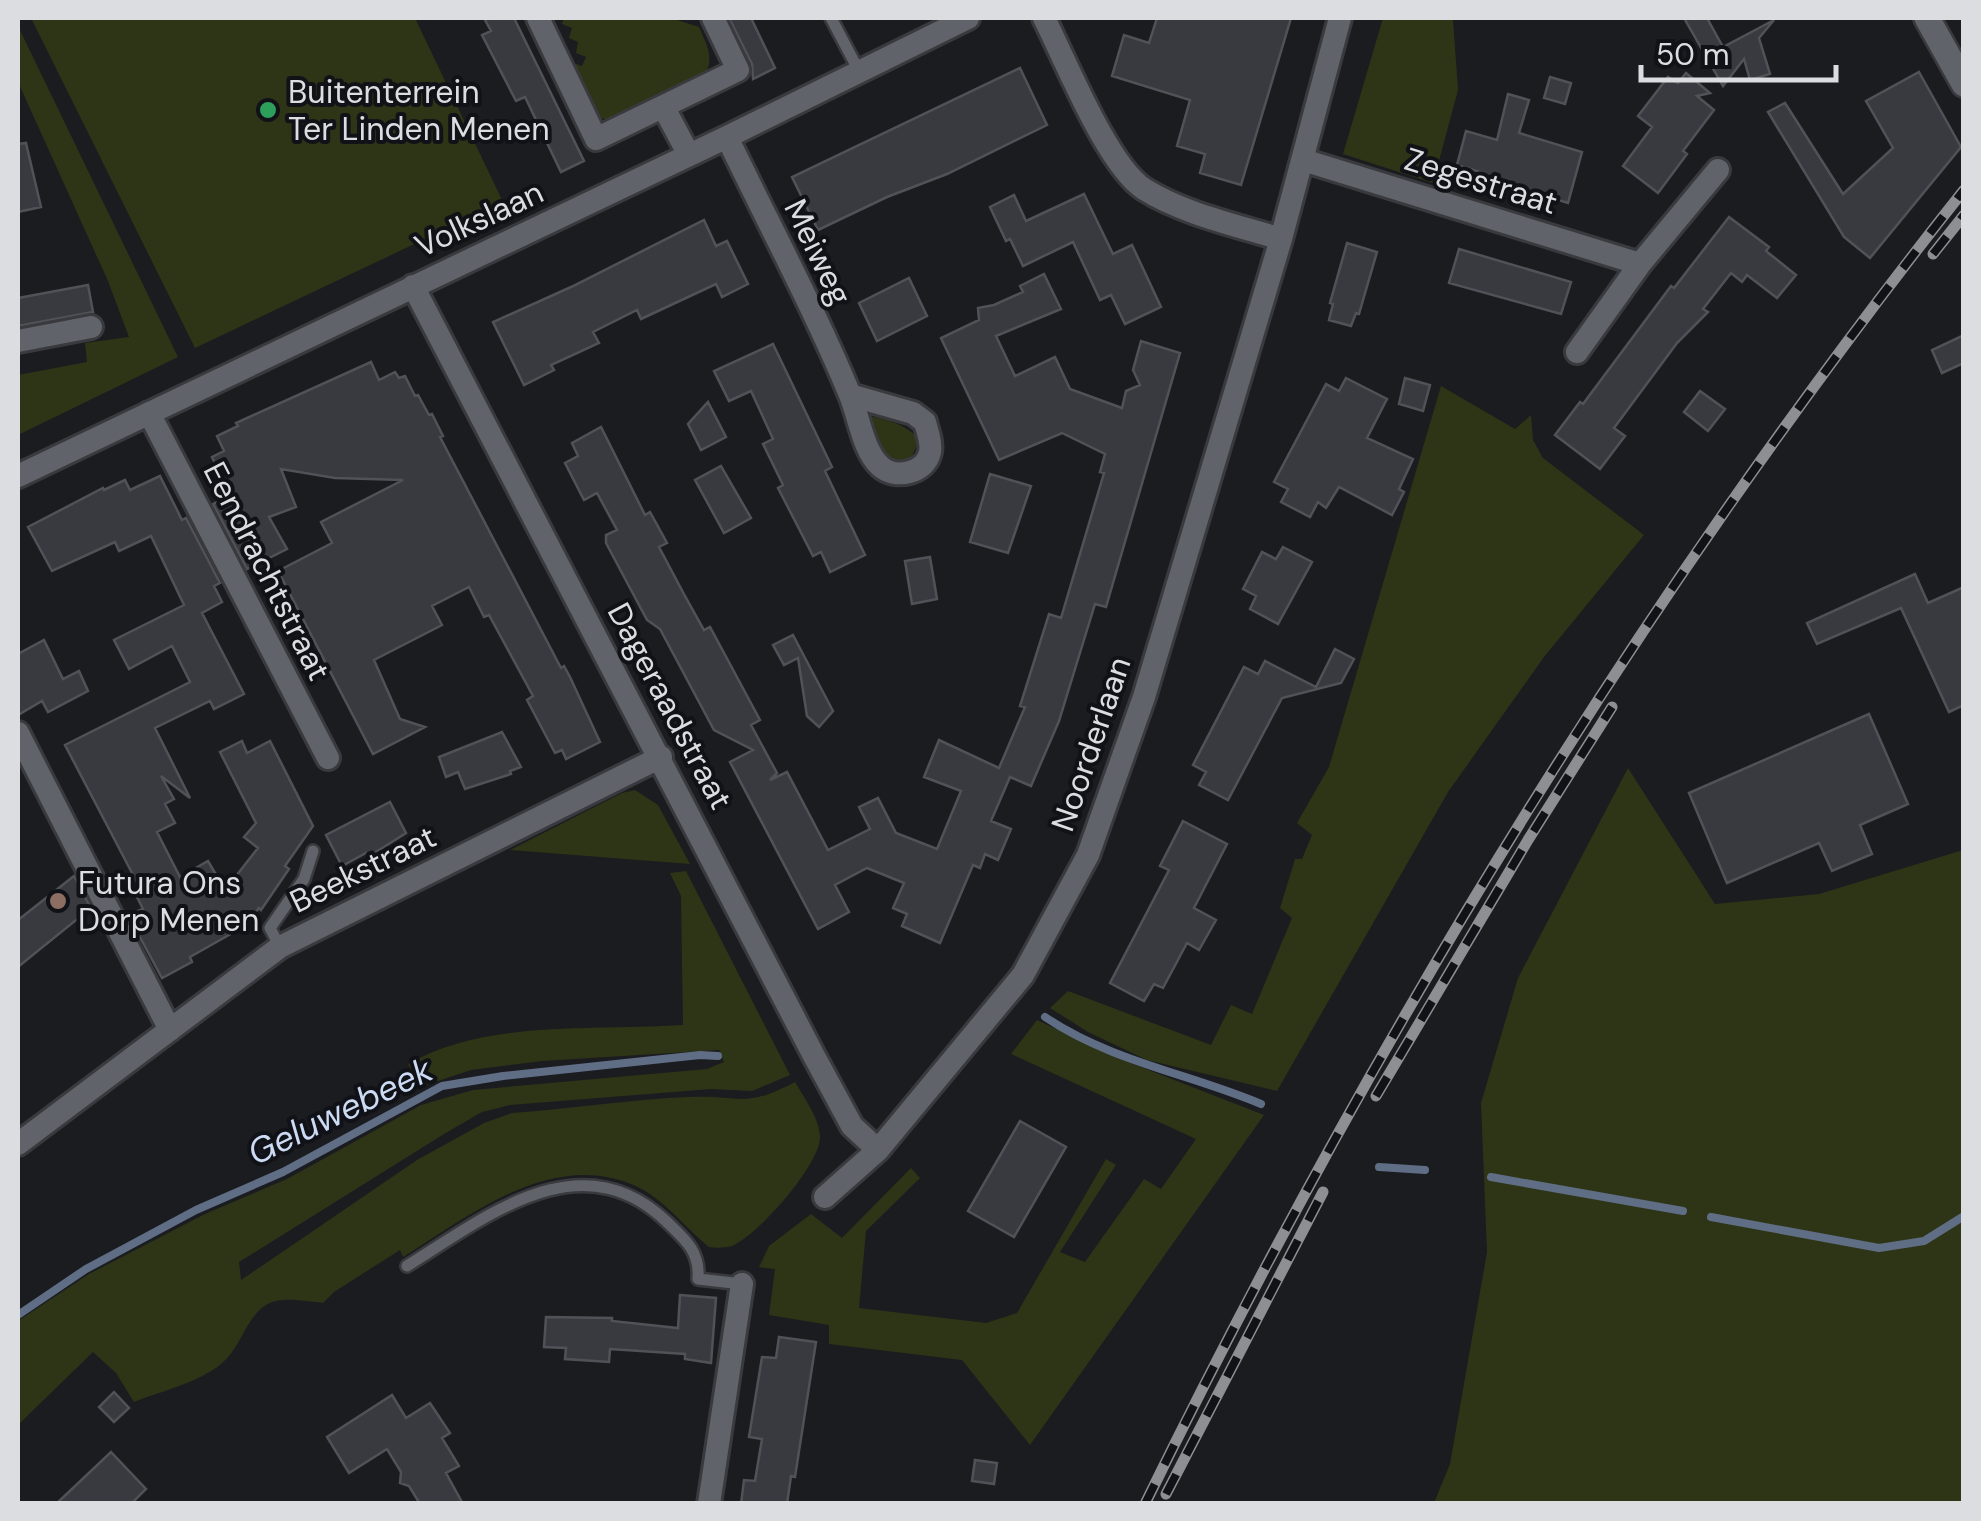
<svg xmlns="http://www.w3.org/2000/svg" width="1981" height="1521" viewBox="0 0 1981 1521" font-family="'DM Sans',sans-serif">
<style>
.green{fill:#2e3516}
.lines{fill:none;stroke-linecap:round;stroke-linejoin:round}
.stream{stroke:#5f6d85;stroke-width:8}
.building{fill:#383a3f;stroke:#505258;stroke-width:2.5}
.service-casing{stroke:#393a3e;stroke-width:16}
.minor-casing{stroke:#393a3e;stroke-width:28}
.tertiary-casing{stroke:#393a3e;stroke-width:30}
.service{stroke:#606369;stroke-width:11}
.minor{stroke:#606369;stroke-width:22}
.tertiary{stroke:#606369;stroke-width:25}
.rail-casing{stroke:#8e8f93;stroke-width:11}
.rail{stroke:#111217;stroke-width:8;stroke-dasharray:22;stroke-linecap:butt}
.leisure-dot{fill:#2e9e5b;stroke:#111217;stroke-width:4}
.education-dot{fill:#8d6e63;stroke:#111217;stroke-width:4}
.labels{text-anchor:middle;stroke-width:8;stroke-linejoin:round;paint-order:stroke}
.poi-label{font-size:32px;fill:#dcdde1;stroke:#111217;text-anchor:start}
.street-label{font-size:32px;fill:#dcdde1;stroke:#111217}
.water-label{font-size:35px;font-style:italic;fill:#ccdbf3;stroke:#111217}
</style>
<rect width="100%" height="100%" fill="#1a1c20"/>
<path class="green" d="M31,18H415L503,202L195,348Z
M564,18H671L699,27C707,45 715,58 704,77L615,121L598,118L565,60L582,66L586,57L576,53L578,42L569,38L572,28L562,24Z
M1383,18L1453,20L1458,90L1433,183L1343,154Z
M18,26L178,357L18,435V375L87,362L85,343L129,337L108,281L18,82Z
M1441,386L1515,429L1531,415L1533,440L1543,458L1644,535L1544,657L1448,792L1277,1091L1147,1060L1088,1032L1050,1008L1068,991L1211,1045L1231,1005L1252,1014L1292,918L1280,908L1295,859H1302L1312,835L1297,823L1329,767Z
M868,416C885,418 910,426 919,440L911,459L893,463C881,453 865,433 868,416Z
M1628,768L1715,904L1819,894L1963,850V1503H1434L1450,1464L1487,1252L1481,1103L1518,978Z
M635,790L658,805L690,864L510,850L622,793Z
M686,871L790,1075L752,1091L711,1089L510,1105L482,1112L444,1134L239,1262L241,1280L417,1160L484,1123L512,1113C571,1109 631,1099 691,1097C742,1095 744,1109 795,1082C804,1098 821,1120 820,1139C817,1168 758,1235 732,1246C725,1248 716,1248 709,1247C683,1226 662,1196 631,1184C550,1151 468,1216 403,1257L400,1250L334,1292L323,1303C283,1299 265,1292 244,1332C238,1343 231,1356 221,1364C198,1383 161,1391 134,1402L116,1373L93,1352L18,1425V1321L89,1274L205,1214L287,1179L421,1105L473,1090L707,1069L724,1062L719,1050L542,1061L471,1070L420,1087L408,1064C486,1019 595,1031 683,1025L681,896L670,873Z
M1037,1020L1123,1060L1264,1115L1030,1445L962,1360L829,1344V1325L769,1315L775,1269L759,1267L769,1246L811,1214L842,1238L911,1168L920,1178L866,1231L859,1308L986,1323L1017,1313L1106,1159L1116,1165L1060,1252L1085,1262L1144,1179L1161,1189L1196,1139L1011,1054Z"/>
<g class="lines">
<path class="stream" d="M1045,1017C1110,1061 1190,1074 1261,1104
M1379,1167L1425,1170
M1491,1177L1683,1211
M1711,1217L1879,1248L1924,1241L1964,1216
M18,1315L86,1269L196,1210L283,1172L442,1086L503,1076L700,1055L718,1056"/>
</g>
<path class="building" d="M484,18H514L584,161L561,172L525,97L516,101L482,35L491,31Z
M729,18H751L775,68L753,79L752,64Z
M1157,18H1291L1241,185L1200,173L1205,154L1177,146L1190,100L1112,76L1124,35L1149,43Z
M1684,18H1707L1723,47L1774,20L1759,38L1770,74L1750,80L1744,59L1723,86Z
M1020,68L1047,125L947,174L887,197L818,230L792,177Z
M1919,72L1961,147L1870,258L1844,237L1768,112L1785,103L1843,194L1893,148L1866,101Z
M1686,73L1710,93L1697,96L1714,110L1683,151L1687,154L1658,193L1623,166L1652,127L1638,116L1668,77L1678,83Z
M1550,77L1571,83L1565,104L1544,98Z
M1508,94L1529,100L1519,133L1582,152L1568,203L1483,177L1484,173L1457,165L1466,131L1497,140Z
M26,143L41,207L18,212V144Z
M1084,194L1113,254L1132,245L1161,307L1125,324L1111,295L1100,300L1073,242L1023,266L1010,239L1006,241L990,207L1014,195L1026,221Z
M1729,217L1769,247L1766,251L1796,275L1777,298L1747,275L1742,282L1731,273L1703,309L1708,312L1677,343L1614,428L1625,436L1600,469L1555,435L1580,402L1583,404L1671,286L1674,288Z
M704,220L716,246L727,241L748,284L722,297L716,284L641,319L637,310L593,332L599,343L551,365L554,370L524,385L493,322L571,287Z
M1347,243L1377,252L1359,314L1356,313L1351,326L1329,320L1333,304L1330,303Z
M1459,249L1571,282L1561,314L1449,283Z
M1044,274L1061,309L996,336L1015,376L1055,357L1070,389L1122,408L1126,391L1140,385L1133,370L1141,341L1180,353L1106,607L1095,604L1059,721L1031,786L1010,777L991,821L1011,829L998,860L985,854L980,868L973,865L940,943L902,926L907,914L893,908L904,883L867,868L835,885L849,912L818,929L730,762L753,750L714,730L660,629L647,620L606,543V535L617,530L597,493L584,500L565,463L578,456L572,443L601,427L645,515L650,512L667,543L659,547L685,596L704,630L710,627L760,720L751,725L777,773L770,780L787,772L828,850L870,829L859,807L878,798L896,833L937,849L961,791L924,777L939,740L999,768L1025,707L1020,706L1049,614L1061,618L1104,473L1100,472L1105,454L1062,433L999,460L941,338L979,320L978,308L994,305L1023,292L1020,286Z
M909,278L927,316L877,341L859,303Z
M88,285L93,312L18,326V298Z
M1964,335V363L1942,373L1932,350Z
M773,344L832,467L825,471L865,555L830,572L821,552L813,556L778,488L783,485L763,444L773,439L751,391L729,401L714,371Z
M371,362L379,380L395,372L399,378L405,376L415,396L418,395L429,415L432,414L443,436L440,437L561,668L564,666L570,677L600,742L566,759L562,750L555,753L527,700L533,696L489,615L484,617L469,587L432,606L442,625L374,660L400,719L425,727L373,754L278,571L332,543L321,522L403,480L335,478L281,469L296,507L269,517L287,549L247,569L213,504L230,496L212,457L224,451L217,436L238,426L236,423Z
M1346,378L1387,399L1367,438L1413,459L1399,489L1404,492L1392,515L1339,487L1326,508L1318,502L1310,517L1281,502L1288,489L1274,482L1316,403L1326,384L1339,391Z
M1405,378L1430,385L1423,411L1399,404Z
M1700,391L1725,409L1708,431L1684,412Z
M708,402L726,437L701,450L688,424Z
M721,466L751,518L724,533L695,480Z
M990,474L1031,486L1008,553L970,542Z
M160,476L182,520L186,518L220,583L214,586L222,602L202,613L244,694L214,709L210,701L155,728L190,798L161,776L174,799L165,804L175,823L157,832L180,877L208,861L225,890L258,848L244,837L256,823L220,752L242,741L247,753L270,741L313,826L285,866L289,869L261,910L259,908L243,927L190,957L192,962L162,978L128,915L143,909L137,897L143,894L65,745L190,682L172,646L129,669L114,640L184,605L151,536L119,551L115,542L52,571L28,527L103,488L104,490L125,480L130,490Z
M1283,547L1312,562L1278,624L1250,609L1256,596L1243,589L1262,552L1276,559Z
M930,557L937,599L912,604L905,561Z
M1915,574L1928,603L1964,587V705L1949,712L1901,608L1817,644L1807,623Z
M793,635L833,711L819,727L807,716L798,658L784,665L773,645Z
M44,640L63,679L79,671L88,691L48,712L42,701L18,715V654Z
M1335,649L1354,659L1341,683L1282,698L1228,800L1199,785L1206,772L1193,765L1244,667L1258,674L1265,661L1316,687Z
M1869,714L1908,804L1860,825L1872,854L1832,871L1819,843L1727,883L1689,793Z
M502,732L521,767L510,771L511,774L465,789L458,772L446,777L439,757Z
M390,802L406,833L368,857L366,853L342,866L326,835Z
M1183,821L1227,844L1194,908L1216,920L1199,950L1187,943L1163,988L1154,984L1144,1001L1110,983L1169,870L1160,866Z
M74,876L91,908L18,967V920Z
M1020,1121L1066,1147L1014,1237L968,1211Z
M680,1295L716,1298L711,1363L685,1359V1354L610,1349L609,1362L565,1359L566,1348L544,1347L546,1317L612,1318V1321L678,1328Z
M779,1337L816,1342L795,1477L791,1476L787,1504H741L744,1480L755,1481L762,1439L749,1437L762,1357L776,1358Z
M114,1392L129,1408L114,1422L99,1407Z
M392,1395L406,1418L430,1403L450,1433L442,1438L459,1466L446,1473L463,1504H420L409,1486L400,1483L401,1472L387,1449L349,1473L327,1437Z
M111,1452L146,1489L131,1504H56Z
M975,1460L997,1463L994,1484L972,1481Z"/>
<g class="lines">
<defs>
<path id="service" d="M831,18L859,71
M280,947L270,928L304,879L313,851
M407,1266C486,1217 581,1139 667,1222C686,1240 700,1252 698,1279L742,1284"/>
<path id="minor" d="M538,18L596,139L738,70L713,18
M1044,18C1065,59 1107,165 1144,189C1184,214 1236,225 1281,239
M664,108L689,155
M727,137C768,223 814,308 850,395C859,417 863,450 880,466C895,480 926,473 930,452C932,442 927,431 925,422L913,413L850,395
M1303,160L1640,264L1718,170
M413,286L814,1056L852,1126L878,1150
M18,341L91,327
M1577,352L1640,264
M149,413L328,758
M18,476L727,137L968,18
M18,733L170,1030
M18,1144L280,947L661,757
M825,1197L878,1150L1023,975L1088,855L1144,697L1281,239L1340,18
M709,1504L742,1284"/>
<path id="tertiary" d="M1927,18L1964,84"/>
</defs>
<use href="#service" class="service-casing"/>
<use href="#minor" class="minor-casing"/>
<use href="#tertiary" class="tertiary-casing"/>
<use href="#service" class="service"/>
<use href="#minor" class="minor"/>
<use href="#tertiary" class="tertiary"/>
<defs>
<path id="rail" d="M1933,254L1964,215
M1376,1096L1528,840L1612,707
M1166,1494L1323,1192
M1145,1504C1372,1040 1643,594 1964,190"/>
</defs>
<use href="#rail" class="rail-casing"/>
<use href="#rail" class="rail"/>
</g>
<circle class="leisure-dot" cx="268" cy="110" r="10"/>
<circle class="education-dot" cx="58" cy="901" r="10"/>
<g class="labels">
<g class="poi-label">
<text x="288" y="103">Buitenterrein<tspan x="288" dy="37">Ter Linden Menen</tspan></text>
<text x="78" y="894">Futura Ons<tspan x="78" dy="37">Dorp Menen</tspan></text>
</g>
<g class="street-label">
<text transform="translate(1481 181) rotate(17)" y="11">Zegestraat</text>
<text transform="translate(479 219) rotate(-25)" y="11">Volkslaan</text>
<text transform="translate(818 252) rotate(64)" y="11">Meiweg</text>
<text transform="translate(267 571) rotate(63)" y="11">Eendrachtstraat</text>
<text transform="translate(670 706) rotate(62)" y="11">Dageraadstraat</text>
<text transform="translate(1091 744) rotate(-71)" y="11">Noorderlaan</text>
<text transform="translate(363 869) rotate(-26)" y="11">Beekstraat</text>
</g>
<g class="water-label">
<text transform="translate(340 1111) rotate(-26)" y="12">Geluwebeek</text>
</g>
</g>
<rect width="1981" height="1521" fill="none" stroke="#dcdde1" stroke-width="40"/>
<path d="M1641 65v15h195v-15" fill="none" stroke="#dcdde1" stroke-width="5"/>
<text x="1656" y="65" font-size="30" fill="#dcdde1" stroke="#111217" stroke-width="8" paint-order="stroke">50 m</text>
</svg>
